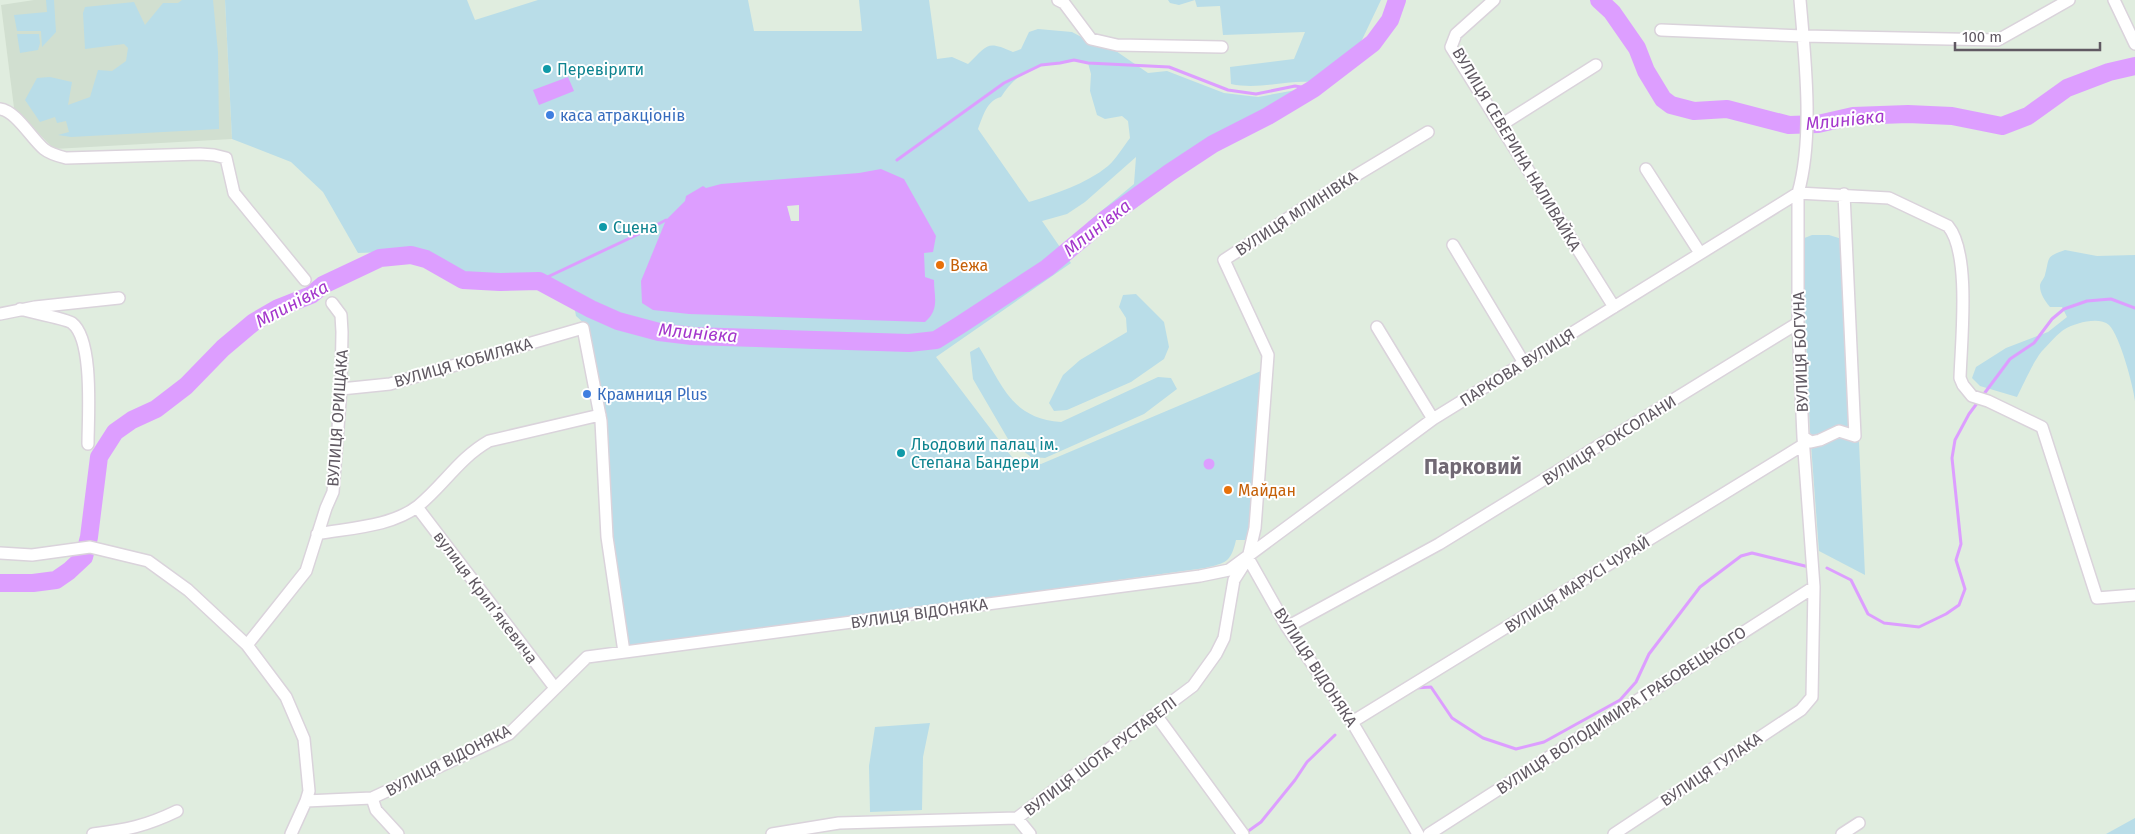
<svg xmlns="http://www.w3.org/2000/svg" width="2135" height="834" viewBox="0 0 2135 834" font-family="'Fira Sans',sans-serif">
<style>
.education{fill:#d1dfd0}
.green{fill:#b9dde8;fill-rule:evenodd}
.water{fill:#dd9eff}
.pier{fill:#e0eddf}
.lines{fill:none;stroke-linecap:round;stroke-linejoin:round}
.stream{stroke:#dd9eff;stroke-width:3}
.river{stroke:#dd9eff;stroke-width:18}
.street-casing{stroke:#dad3db;stroke-width:14}
.street{stroke:#fff;stroke-width:11}
.culture-dot{fill:#0f9aa8;stroke:#fff;stroke-width:2}
.shop-dot{fill:#3f7fe0;stroke:#fff;stroke-width:2}
.food-dot{fill:#e8710a;stroke:#fff;stroke-width:2}
.labels{text-anchor:middle;stroke-width:4;stroke-linejoin:round;paint-order:stroke}
.culture-label{font-size:16px;fill:#0d838f;stroke:#fff;text-anchor:start}
.shop-label{font-size:16px;fill:#366cbe;stroke:#fff;text-anchor:start}
.street-label{font-size:16px;fill:#605962;stroke:#fff}
.food-label{font-size:16px;fill:#c56008;stroke:#fff;text-anchor:start}
.water-label{font-size:18px;font-style:italic;fill:#a437cc;stroke:#fff}
.district-label{font-size:21px;font-weight:bold;fill:#716974;stroke:#fff}
</style>
<rect width="100%" height="100%" fill="#e0eddf"/>
<path class="education" d="M34,0H225L232,139L54,149L14,108L1,5Z"/>
<path class="green" d="M46,0H54L56,32L42,47L41,31H17L14,15L47,12Z
M182,0H213L218,52L219,129L71,137L58,135L69,132L66,121L57,123L55,117L40,122L25,100L37,78L50,77L72,82L68,105L90,97L98,70L112,71L126,61L128,48L124,44L85,49L83,13L85,7L134,2L145,25L163,3H178Z
M225,0H467L475,20L538,0H748L754,31H862L859,0H929L937,59L952,57L968,64C988,45 986,40 1013,52L1021,49L1029,32L1038,29L1072,32L1089,41L1113,49L1148,73L1167,71L1224,93L1258,97L1296,90L1299,91L1264,114L1218,135L1215,149L1091,241L1084,230L1088,222L1134,184L1136,157L1085,202L1067,214L1042,221L1071,263L936,357L1015,461L1041,464L1261,371L1253,525L1249,540H1236C1231,562 1226,563 1205,568L628,647L611,533L586,325L576,316L574,305L527,276L464,275L416,251L358,253L323,192L291,162L232,139ZM1074,60L1088,63L1091,74L1090,91L1097,115L1105,119L1122,116L1128,121L1130,138C1123,147 1116,159 1108,166C1086,184 1055,194 1029,202L978,129C983,116 987,100 1001,97C1010,83 1024,69 1042,65C1052,62 1063,63 1074,60Z
M1168,0H1381L1360,44L1312,82C1285,80 1259,90 1231,84L1230,67L1294,59L1305,32L1223,35L1220,6L1197,7L1195,0L1179,5L1170,3Z
M17,34H39L40,43L38,50L20,53Z
M1812,235H1829L1842,239L1855,436L1859,442L1865,575L1819,551L1810,431L1802,239Z
M2065,250L2097,256L2135,255V401C2133,385 2120,336 2109,325C2099,316 2075,323 2065,329C2058,333 2049,344 2043,350C2035,358 2023,385 2017,397L1980,386L1972,378L1976,367L2006,348L2048,332L2067,317L2062,307H2050C2045,301 2040,294 2040,286C2040,282 2044,279 2045,275C2050,257 2045,257 2065,250Z
M1136,294L1164,322L1169,347L1164,359L1131,382L1067,410L1054,411L1049,403L1063,375L1080,360L1127,332L1126,318L1119,307L1123,295Z
M979,347C1002,384 1011,419 1061,422L1158,377L1171,378L1177,389L1144,414L1045,458L1031,457L1008,439L973,379L970,352Z
M930,723L923,757L922,810L870,812L869,766L875,727Z
M2135,818V834H2106Z"/>
<path class="water" d="M568,77L574,91L539,105L533,90Z
M881,169L904,179L936,236L933,252L924,253L925,277L934,280C934,297 940,309 925,322L689,314L653,310L642,303L641,281L666,220L685,201L686,196L703,186L706,188L721,184L859,173Z
M1203.5 464a5.5 5.5 0 1 1 11 0a5.5 5.5 0 1 1-11 0Z"/>
<path class="pier" d="M799,205V221H791L787,206Z"/>
<g class="lines">
<path class="stream" d="M897,160L1004,83L1041,65L1060,63L1074,60L1088,63L1169,67L1228,90L1256,94L1295,86L1313,89
M539,281L645,231L666,220
M1827,568L1851,580L1868,614L1884,623L1919,627L1946,614L1959,605L1965,589L1956,560L1961,544L1952,458L1955,440L1969,414L2010,359L2034,343L2052,319L2064,309L2087,301L2111,299L2135,308
M1415,688L1431,687L1452,718L1483,738L1516,749L1544,742L1620,700L1636,682L1649,654L1700,587L1741,556L1752,553L1809,567
M1247,832L1261,822L1295,780L1307,762L1335,735"/>
<path class="river" d="M1599,0L1612,12L1637,48L1646,71L1663,99L1671,105L1694,111L1727,109L1789,125L1818,124L1853,116L1908,114L1952,116L2002,126L2028,116L2067,88L2109,72L2135,66
M0,583H33L56,580L69,571L84,557L89,537L99,457L115,432L132,420L156,409L186,386L223,348L254,322L278,308L311,295L323,285L380,258L411,255L426,259L463,280L500,282L539,281L591,309L618,321L659,332L692,336L909,343L936,340L960,325L1047,268L1107,218L1169,173L1213,144L1268,116L1313,89L1373,43L1390,20L1397,0"/>
<defs>
<path id="street" d="M1058,0L1064,3L1091,39L1117,45L1222,47
M1494,0L1456,34L1451,47L1614,307
M2114,0L2135,44
M1661,30L1803,36L1998,40L2069,0
M0,109C16,111 31,138 44,149C50,154 58,156 66,158L200,154L214,155L226,158L234,193L305,280
M1501,125L1596,65
M1646,169L1700,253
M1798,193L1889,198L1948,226C1971,253 1961,342 1960,378L1963,385L1972,396L1988,401L2042,427L2097,598L2135,595
M1453,245L1524,363
M20,309C30,312 67,319 72,323C94,340 88,417 88,444
M0,314L35,307L119,298
M1377,327L1433,419
M341,389L390,384L583,328L601,421L607,537L624,652
M1803,437L1811,442L1820,440L1839,431L1855,436L1844,194
M417,507L555,688
M317,534C349,528 391,527 418,506C444,485 459,458 489,441L600,415
M0,553L32,555L90,547L148,561L188,590L247,645L286,697L304,739L309,791L306,801L291,834
M1248,558L1287,627L1352,722L1418,834
M1287,627L1439,544L1798,323
M247,645L306,571L326,508L333,492L341,389L342,332L341,315L332,303
M1156,715L1243,834
M1352,722L1803,445
M372,798L376,810L398,834
M306,801L372,798L509,734L587,657L1200,576L1229,570L1433,419L1798,193
M1017,818L1030,834
M93,834C126,830 146,826 177,811
M772,834L839,823L1017,818L1193,686L1216,654L1224,638L1234,580L1248,558L1255,528L1268,355L1224,260L1325,194L1428,132
M1429,834L1814,587
M1614,834L1801,710L1812,697L1814,587L1803,437L1798,323V193C1814,138 1805,58 1800,0
M1842,834L1859,823"/>
</defs>
<use href="#street" class="street-casing"/>
<use href="#street" class="street"/>
</g>
<g class="culture-dot">
<circle cx="547" cy="69" r="5"/>
<circle cx="603" cy="227" r="5"/>
<circle cx="901" cy="453" r="5"/>
</g>
<g class="shop-dot">
<circle cx="550" cy="115" r="5"/>
<circle cx="587" cy="394" r="5"/>
</g>
<g class="food-dot">
<circle cx="940" cy="265" r="5"/>
<circle cx="1228" cy="490" r="5"/>
</g>
<g class="labels">
<g class="culture-label">
<text x="557" y="75">Перевірити</text>
<text x="613" y="233">Сцена</text>
<text x="911" y="450">Льодовий палац ім.<tspan x="911" dy="18">Степана Бандери</tspan></text>
</g>
<g class="shop-label">
<text x="560" y="121">каса атракціонів</text>
<text x="597" y="400">Крамниця Plus</text>
</g>
<g class="street-label">
<text transform="translate(1517 149) rotate(59)" y="6">ВУЛИЦЯ СЕВЕРИНА НАЛИВАЙКА</text>
<text transform="translate(1296 213) rotate(-33)" y="6">ВУЛИЦЯ МЛИНІВКА</text>
<text transform="translate(1800 352) rotate(-92)" y="6">ВУЛИЦЯ БОГУНА</text>
<text transform="translate(463 362) rotate(-16)" y="6">ВУЛИЦЯ КОБИЛЯКА</text>
<text transform="translate(1517 367) rotate(-32)" y="6">ПАРКОВА ВУЛИЦЯ</text>
<text transform="translate(337 418) rotate(-86)" y="6">ВУЛИЦЯ ОРИЩАКА</text>
<text transform="translate(1609 440) rotate(-32)" y="6">ВУЛИЦЯ РОКСОЛАНИ</text>
<text transform="translate(1577 584) rotate(-32)" y="6">ВУЛИЦЯ МАРУСІ ЧУРАЙ</text>
<text transform="translate(486 597) rotate(53)" y="6">вулиця Крипʼякевича</text>
<text transform="translate(919 613) rotate(-8)" y="6">ВУЛИЦЯ ВІДОНЯКА</text>
<text transform="translate(1316 667) rotate(57)" y="6">ВУЛИЦЯ ВІДОНЯКА</text>
<text transform="translate(1621 710) rotate(-33)" y="6">ВУЛИЦЯ ВОЛОДИМИРА ГРАБОВЕЦЬКОГО</text>
<text transform="translate(1100 756) rotate(-37)" y="6">ВУЛИЦЯ ШОТА РУСТАВЕЛІ</text>
<text transform="translate(448 760) rotate(-27)" y="6">ВУЛИЦЯ ВІДОНЯКА</text>
<text transform="translate(1711 769) rotate(-34)" y="6">ВУЛИЦЯ ГУЛАКА</text>
</g>
<g class="food-label">
<text x="950" y="271">Вежа</text>
<text x="1238" y="496">Майдан</text>
</g>
<g class="water-label">
<text transform="translate(1845 120) rotate(-6)" y="6">Млинівка</text>
<text transform="translate(1097 228) rotate(-38)" y="6">Млинівка</text>
<text transform="translate(292 304) rotate(-28)" y="6">Млинівка</text>
<text transform="translate(698 333) rotate(5)" y="6">Млинівка</text>
</g>
<g class="district-label">
<text x="1473" y="474">Парковий</text>
</g>
</g>
<path d="M1955 42v8h145v-8" fill="none" stroke="#605962" stroke-width="2.5"/>
<text x="1962" y="42" font-size="15" fill="#605962" stroke="#ffffff" stroke-width="4" paint-order="stroke">100 m</text>
</svg>
